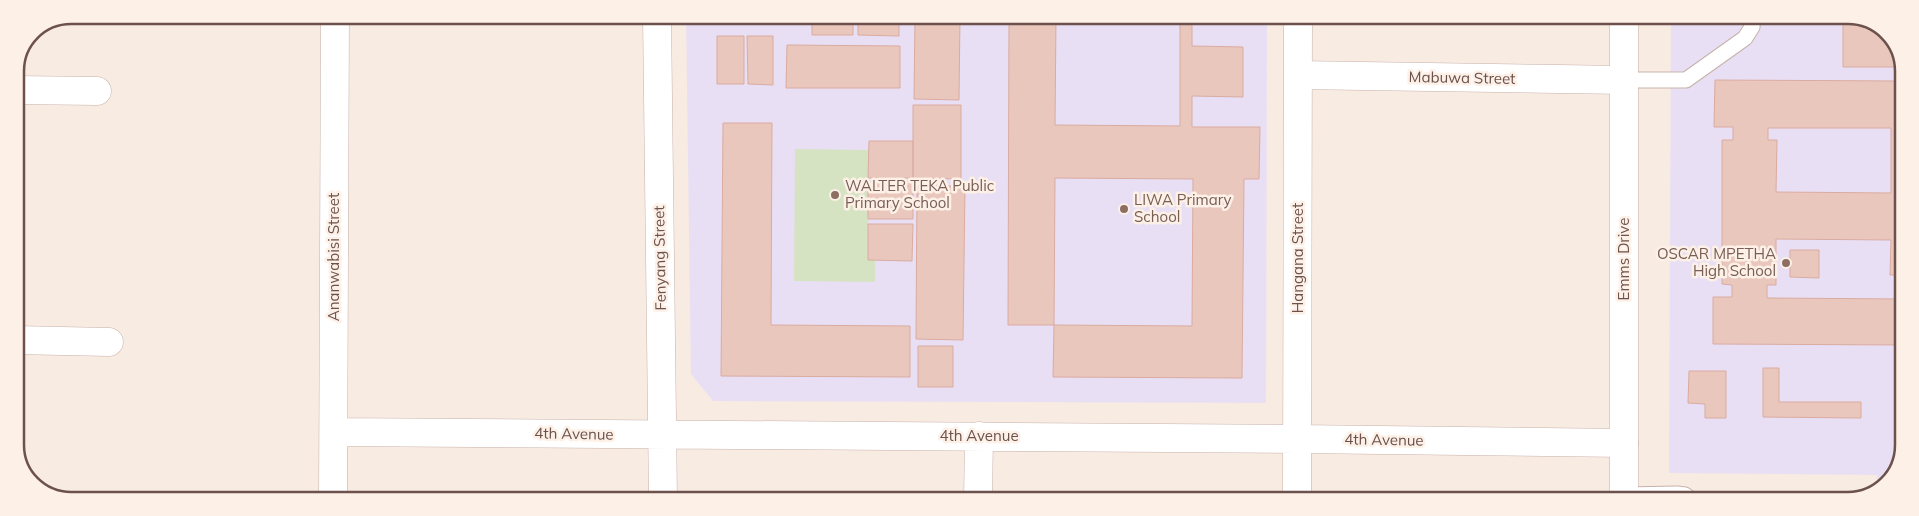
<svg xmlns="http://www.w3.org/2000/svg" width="1919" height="516" viewBox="0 0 1919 516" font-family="Mulish,sans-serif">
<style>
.education{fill:#e8dff4}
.green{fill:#d6e3c3}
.building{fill:#eac7bd;stroke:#daaba0;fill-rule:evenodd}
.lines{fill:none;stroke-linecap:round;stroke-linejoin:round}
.service-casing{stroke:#c7b2ab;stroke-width:17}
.minor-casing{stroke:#c7b2ab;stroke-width:29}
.tertiary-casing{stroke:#c7b2ab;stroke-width:29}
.service{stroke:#fff;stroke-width:15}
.minor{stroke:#fff;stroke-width:28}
.tertiary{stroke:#fff;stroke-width:28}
.education-dot{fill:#8d6e63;stroke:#fcf0e7;stroke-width:2}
.labels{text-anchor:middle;stroke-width:5;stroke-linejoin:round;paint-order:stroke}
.street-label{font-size:15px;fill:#6c514c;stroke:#fcf0e7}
.education-label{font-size:15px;fill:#785e54;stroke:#fcf0e7;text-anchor:start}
.rim{fill:none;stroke:#6c514c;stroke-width:2.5}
</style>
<rect width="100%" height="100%" fill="#f8ebe2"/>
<path class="education" d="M686,16H1267L1266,403L713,401L691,374Z
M1671,17H1863L1890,34L1904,67L1902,460L1882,489L1877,491V475L1669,473Z"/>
<path class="green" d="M795,149L869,150L868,260H875V282L794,281Z"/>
<path class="building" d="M812,16H853V35H812Z
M858,16H899V36L858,35Z
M915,16H960L959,100L914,99Z
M1009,16H1056L1055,125L1180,126V16H1192V46L1243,47V97L1192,96V127H1260L1259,179H1244L1242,378L1053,377L1054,325H1008ZM1055,178L1193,179L1192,326L1054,325Z
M1843,23H1872L1890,34L1904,67H1843Z
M717,36H744V84H717Z
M747,36H773V85L748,84Z
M787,45L900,46V88H786Z
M1715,80L1899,81V84H1904L1903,275H1890L1891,240L1776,239V285H1767V298L1903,299V345L1713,344V297H1732V285L1722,284V140H1733V127H1714ZM1768,128H1891V193L1776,192L1777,140H1768Z
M913,105H961V179L913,178Z
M723,123H772L771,325L910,326V377L721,376Z
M869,141H913V178H868Z
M868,182H913V219H868Z
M917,186H965L963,340L916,339Z
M868,224H913L912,261L868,260Z
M1790,250H1819V278L1790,277Z
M918,346H953V387H918Z
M1763,368H1779V402H1861V418L1763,417Z
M1689,371H1726V418H1705V404L1688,403Z"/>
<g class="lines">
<defs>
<path id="service" d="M1626,80H1686L1745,38L1752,27L1753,17
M1624,495L1677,494L1685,495L1693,501"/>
<path id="minor" d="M657,16L663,500
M1298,75L1626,80
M15,90L97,91
M15,340L109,342
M334,432L1297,439L1624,443
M333,499L335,15
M978,500L979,436
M1297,500L1298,16"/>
<path id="tertiary" d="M1624,501V17"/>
</defs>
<use href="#service" class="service-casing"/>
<use href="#minor" class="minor-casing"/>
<use href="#tertiary" class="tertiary-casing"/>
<use href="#service" class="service"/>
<use href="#minor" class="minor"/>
<use href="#tertiary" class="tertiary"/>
</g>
<g class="education-dot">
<circle cx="835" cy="195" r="5"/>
<circle cx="1124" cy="209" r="5"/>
<circle cx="1786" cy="263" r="5"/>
</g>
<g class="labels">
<g class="street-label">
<text transform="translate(1462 78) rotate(1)" y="5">Mabuwa Street</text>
<text transform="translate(334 257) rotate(-90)" y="5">Ananwabisi Street</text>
<text transform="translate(660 258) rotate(-91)" y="5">Fenyang Street</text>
<text transform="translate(1298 258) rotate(-90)" y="5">Hangana Street</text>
<text transform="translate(1624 259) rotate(-90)" y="5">Emms Drive</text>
<text transform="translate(574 434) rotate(1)" y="5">4th Avenue</text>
<text x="979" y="441">4th Avenue</text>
<text transform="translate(1384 440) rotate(1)" y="5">4th Avenue</text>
</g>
<g class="education-label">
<text x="845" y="191">WALTER TEKA Public<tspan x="845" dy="17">Primary School</tspan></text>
<text x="1134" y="205">LIWA Primary<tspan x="1134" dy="17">School</tspan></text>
<text x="1776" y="259" text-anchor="end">OSCAR MPETHA<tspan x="1776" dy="17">High School</tspan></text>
</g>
</g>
<path d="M0 0H1919V516H0ZM71 24H1848A47 47 0 0 1 1895 71V445A47 47 0 0 1 1848 492H71A47 47 0 0 1 24 445V71A47 47 0 0 1 71 24Z" fill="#fcf0e7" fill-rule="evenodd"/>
<path class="rim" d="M71 24H1848A47 47 0 0 1 1895 71V445A47 47 0 0 1 1848 492H71A47 47 0 0 1 24 445V71A47 47 0 0 1 71 24Z"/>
</svg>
